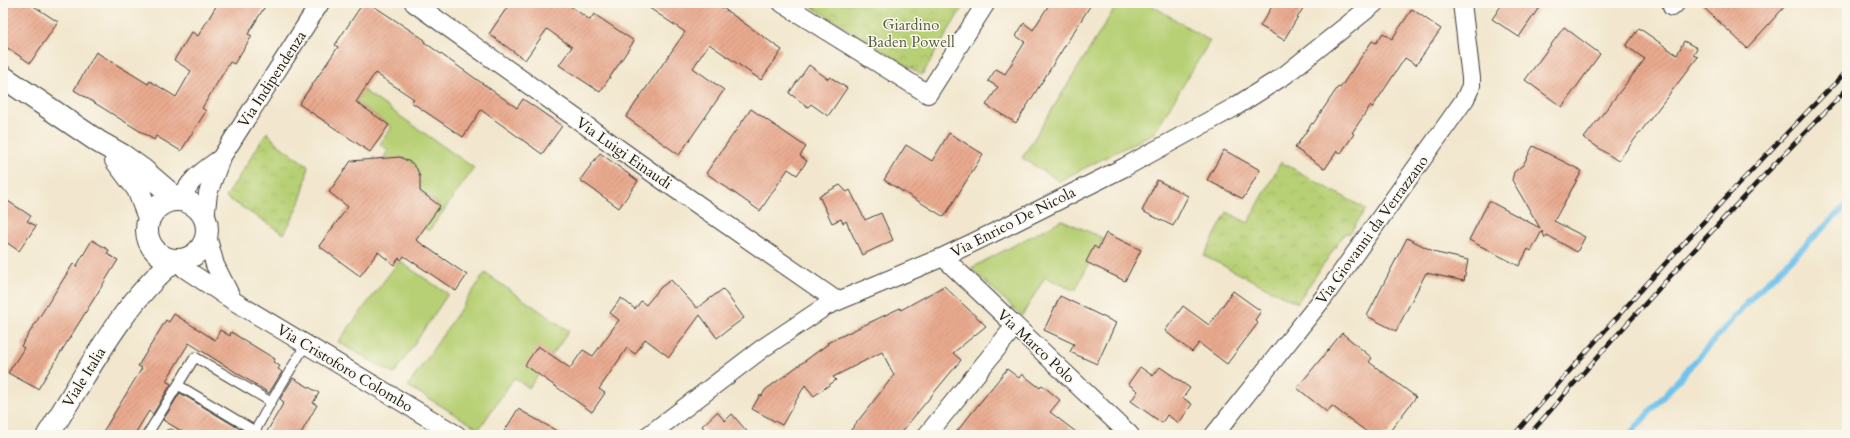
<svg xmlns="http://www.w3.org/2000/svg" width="1850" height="438" viewBox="0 0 1850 438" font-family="Cardo,serif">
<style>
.green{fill:#b7d075;stroke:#6a7648}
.park{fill:url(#park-crowns);stroke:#6a7648}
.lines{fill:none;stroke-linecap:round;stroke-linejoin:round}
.stream{stroke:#71c2ec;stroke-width:6}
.building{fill:url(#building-hatch)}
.service-casing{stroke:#3c3a37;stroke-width:11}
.minor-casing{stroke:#3c3a37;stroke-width:20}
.tertiary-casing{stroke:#3c3a37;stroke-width:24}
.service{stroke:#fff;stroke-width:9}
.minor{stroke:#fff;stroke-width:18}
.tertiary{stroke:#fff;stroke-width:22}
.rail-casing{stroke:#1c1c1c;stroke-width:4.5}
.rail{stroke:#fbf7ec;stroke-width:3;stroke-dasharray:9;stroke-linecap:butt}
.labels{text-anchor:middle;stroke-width:3;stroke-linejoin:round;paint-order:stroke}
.park-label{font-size:15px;fill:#525b3b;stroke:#fbf7ec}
.street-label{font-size:15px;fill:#1c1c1c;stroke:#fbf7ec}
</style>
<defs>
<pattern id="park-crowns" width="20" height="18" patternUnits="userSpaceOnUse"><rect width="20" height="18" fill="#b7d075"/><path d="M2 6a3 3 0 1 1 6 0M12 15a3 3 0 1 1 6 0" fill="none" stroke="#9db265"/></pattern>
<pattern id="building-hatch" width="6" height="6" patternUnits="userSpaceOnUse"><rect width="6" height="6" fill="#e9aa8f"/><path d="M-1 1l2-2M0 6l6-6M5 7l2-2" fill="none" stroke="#c7927b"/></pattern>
</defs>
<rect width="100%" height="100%" fill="#fbf7ec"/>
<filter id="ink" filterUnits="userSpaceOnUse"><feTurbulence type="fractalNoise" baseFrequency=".025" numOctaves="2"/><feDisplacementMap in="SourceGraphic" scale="8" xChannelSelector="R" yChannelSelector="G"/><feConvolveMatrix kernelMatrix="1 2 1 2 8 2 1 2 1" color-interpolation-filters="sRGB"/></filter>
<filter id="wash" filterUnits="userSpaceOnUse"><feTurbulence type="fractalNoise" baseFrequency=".012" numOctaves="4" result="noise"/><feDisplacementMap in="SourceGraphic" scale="16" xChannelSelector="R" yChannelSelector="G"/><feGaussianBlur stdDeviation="0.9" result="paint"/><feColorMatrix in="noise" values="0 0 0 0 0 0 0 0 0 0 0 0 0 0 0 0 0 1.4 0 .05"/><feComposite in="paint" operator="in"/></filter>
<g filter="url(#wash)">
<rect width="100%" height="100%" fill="#f2e7ce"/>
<path class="green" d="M1118,3H1148L1210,41L1154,133L1059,181L1022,158Z
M363,90L474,168L429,231L424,228L440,206L420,191C420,175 418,162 400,157L381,164L388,150L380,144L392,127L356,102Z
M1062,220L1103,238L1098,249L1094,247L1089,263L1075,291L1045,277L1022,316L971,268Z
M399,261L448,294L394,374L338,342Z
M485,273L569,331L529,388L514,378L479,429L408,386Z"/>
<path class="park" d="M806,3H965L922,75Z
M267,132L276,143L308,166C305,193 297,210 284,234L226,197Z
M1281,162L1366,209L1350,233H1345L1297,303L1204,256L1227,212L1248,223Z"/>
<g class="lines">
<path class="stream" d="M1629,435L1757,292L1847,205"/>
</g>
<g id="blocks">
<path class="building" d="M3,3H29L58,22L30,63L3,45Z
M218,3H267L248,34L252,36L234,64L230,62L202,108L206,111L181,151L156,136L154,140L74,90L96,52L148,84L150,81L176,97L191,71L174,60L192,32L198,36Z
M363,3H369L425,40L424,42L517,108L523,99L562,126L542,154L481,110L463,137L411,102L414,99L375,73L356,102L389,125L370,152L299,104L338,47L335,45Z
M510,3H566L590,20L594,14L634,41L600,92L559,65L572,47L547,29L525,60L489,34Z
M642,3H716L782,50L761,80L709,44L693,68L724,90L679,155L626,117L685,32Z
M1050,3H1092L1016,123L986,105L998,87L988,81L996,69L1005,74L1025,42L1016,36L1024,23L1033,30Z
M1274,3H1306L1284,40L1260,26Z
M1503,3H1542L1519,37L1492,19Z
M1699,3H1788L1747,48Z
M1412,9L1441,29L1416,65L1405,58L1372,108L1370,106L1352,133L1354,134L1341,153L1337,151L1325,169L1295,148L1312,123L1313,124L1338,87L1340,88L1372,41L1376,43L1383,33L1392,39Z
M1564,27L1600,54L1562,107L1525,80Z
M1639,28L1677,55L1684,41L1697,48L1693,55L1698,57L1618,161L1584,138L1645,59L1626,46Z
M809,65L828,79L830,77L847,88L828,116L811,104L808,107L789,93Z
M751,109L806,147L800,156L807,161L797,175L788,169L760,211L706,173Z
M949,133L983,154L944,217L884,180L906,145L932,161Z
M1533,146L1582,171L1554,221L1585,237L1577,252L1547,235L1545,238L1542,231L1531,251L1528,249L1519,266L1469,240L1489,201L1540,228L1512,180L1514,172L1523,165Z
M1224,150L1260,170L1243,199L1207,180Z
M600,153L638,181L619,208L580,180Z
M400,157L412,163L417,169L420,177V191L440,206L416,240L467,275L456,291L404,256L401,260L399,258L394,265L378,252L360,276L319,246L348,207L329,192L351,161Z
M1157,180L1188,196L1173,226L1142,211Z
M840,185L847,192L850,190L865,220L881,213L893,240L862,255L846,221L843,223L841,219L832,223L819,196Z
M3,198L31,216L27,221L36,226L19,251L3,240Z
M1106,233L1141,250L1125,281L1086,262L1094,246L1098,249Z
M1407,238L1437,253L1468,260L1464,281L1426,273L1396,331L1367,316Z
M92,240L109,250L107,254L118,260L38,389L8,373L24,348L21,346L73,264L76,267Z
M671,280L697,308L723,289L744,318L717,338L700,315L669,357L645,339L635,354L627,348L599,389L605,393L592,412L525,365L538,346L570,368L583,350L593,356L619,320L610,313L621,298L635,309L641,301L646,305L661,287Z
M944,286L986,326L953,353L961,360L899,435H847L894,375L882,352L833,377L836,380L814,396L805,385L782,425L752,409L760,395L762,396L765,390L828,344L827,343L900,308L901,310Z
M1233,291L1261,311L1255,320L1258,323L1227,364L1199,343L1192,352L1165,331L1183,306L1209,325Z
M1060,296L1116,323L1097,364L1070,352L1074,344L1044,330Z
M174,314L215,340L220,330L230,336L231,332L275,359L273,362L280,366L278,369L282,372L269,393L189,343L166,381L171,384L153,414L149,411L134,435H101L142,368L138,366L166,320L169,322Z
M1342,333L1372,358L1369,362L1416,397L1387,435H1371L1332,406L1327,412L1297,388Z
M1140,367L1153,376L1160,367L1190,388L1183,398L1192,404L1179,423L1167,415L1162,423L1131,401L1138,391L1128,384Z
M1007,369L1019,378L1022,374L1040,388L1042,385L1060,400L1050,412L1080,435H954Z
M293,378L319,393L313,403L317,405L300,435H265L284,402L280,399Z
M180,393L250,435H188L163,420Z
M518,409L564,435H502Z
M717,412L725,421L732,414L750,435H709L702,426Z"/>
</g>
</g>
<g filter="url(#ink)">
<use href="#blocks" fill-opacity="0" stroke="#3c3a37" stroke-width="1"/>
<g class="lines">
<defs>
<path id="service" d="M178,385L255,431L271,402
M147,435L195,357L271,402L306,344
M169,435L170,434"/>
<path id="minor" d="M414,3L664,181L837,301
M782,3L928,94L986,3
M1672,7L1676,3
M182,200C186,181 206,169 221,158
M205,219L208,193L221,158L320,3
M206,232L215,265L232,299
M943,257L1130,435
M178,260L185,269L232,300L457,435
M649,435L763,348L826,306L943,257L995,232L1125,167L1233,108L1285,75L1375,3
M927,435L1015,326
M1214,435L1324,297L1465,99L1471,86V78L1462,3"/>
<path id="tertiary" d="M3,77L99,142L122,155L143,170L178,200
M116,160L138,189L149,218
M147 230a30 30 0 1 1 60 0a30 30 0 1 1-60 0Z
M48,435C85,377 122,303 175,260"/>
</defs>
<use href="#service" class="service-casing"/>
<use href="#minor" class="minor-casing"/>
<use href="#tertiary" class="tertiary-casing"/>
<use href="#service" class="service"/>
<use href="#minor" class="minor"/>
<use href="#tertiary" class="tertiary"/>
<defs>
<path id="rail" d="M1514,435C1621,310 1732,188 1847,71
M1529,435C1631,317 1738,201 1847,89"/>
</defs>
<use href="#rail" class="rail-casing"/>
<use href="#rail" class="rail"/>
</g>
</g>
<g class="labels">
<g class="park-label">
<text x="911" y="30">Giardino<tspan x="911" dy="17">Baden Powell</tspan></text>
</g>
<g class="street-label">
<text transform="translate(272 79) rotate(-57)" y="5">Via Indipendenza</text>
<text transform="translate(624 153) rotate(35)" y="5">Via Luigi Einaudi</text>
<text transform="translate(1013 222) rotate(-27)" y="5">Via Enrico De Nicola</text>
<text transform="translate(1372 230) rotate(-54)" y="5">Via Giovanni da Verrazzano</text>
<text transform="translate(1036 346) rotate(43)" y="5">Via Marco Polo</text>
<text transform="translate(345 368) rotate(31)" y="5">Via Cristoforo Colombo</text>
<text transform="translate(84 377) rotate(-58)" y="5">Viale Italia</text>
</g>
</g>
<rect width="1850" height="438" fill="none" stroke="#fbf7ec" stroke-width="16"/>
</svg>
